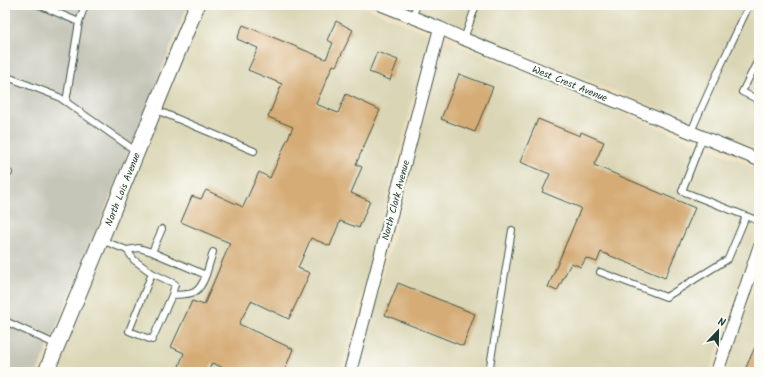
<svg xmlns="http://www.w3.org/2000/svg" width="764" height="377" viewBox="0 0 764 377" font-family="Kalam,sans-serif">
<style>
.built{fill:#dad6b5}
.industrial{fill:#c5c5b8}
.building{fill:#d5ac76}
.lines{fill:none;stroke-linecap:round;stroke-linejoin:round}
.service-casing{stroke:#3e5549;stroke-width:8}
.minor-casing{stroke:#3e5549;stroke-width:14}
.tertiary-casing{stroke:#3e5549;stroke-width:17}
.service{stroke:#fff;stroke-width:6}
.minor{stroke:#fff;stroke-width:12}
.tertiary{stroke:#fff;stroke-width:15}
.labels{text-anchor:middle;stroke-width:4;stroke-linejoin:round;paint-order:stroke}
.street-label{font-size:10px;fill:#1f3d34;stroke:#fdfcf7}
</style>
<rect width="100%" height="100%" fill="#fdfcf7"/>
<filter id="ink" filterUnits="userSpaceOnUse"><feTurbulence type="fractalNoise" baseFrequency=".025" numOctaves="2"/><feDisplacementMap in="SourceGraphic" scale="8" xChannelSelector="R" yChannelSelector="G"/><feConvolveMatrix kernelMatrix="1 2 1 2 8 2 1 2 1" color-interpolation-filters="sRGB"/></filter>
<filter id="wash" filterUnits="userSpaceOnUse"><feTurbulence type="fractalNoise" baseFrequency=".012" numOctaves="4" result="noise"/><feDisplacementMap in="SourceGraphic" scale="16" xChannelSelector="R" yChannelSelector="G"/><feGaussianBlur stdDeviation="0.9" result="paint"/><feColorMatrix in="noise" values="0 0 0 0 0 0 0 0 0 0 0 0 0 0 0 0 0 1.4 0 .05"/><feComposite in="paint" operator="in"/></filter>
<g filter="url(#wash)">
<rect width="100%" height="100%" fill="#eddfbd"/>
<path class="built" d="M205,5H358L430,34L341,372H54L102,257Z
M406,5H759V150L449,23V21L442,20Z
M445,40L759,169V223L709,372H358Z
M759,272V372H726Z"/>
<path class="industrial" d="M5,5H188L88,251L37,372H5Z"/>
<g id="blocks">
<path class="building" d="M336,21L353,30L336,66L333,65L316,104L338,113L346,94L380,110L356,164L362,167L351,193L370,201L359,228L340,221L330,246L311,238L298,268L310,273L289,319L251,301L239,324L293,349L284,372H234L212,363L208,372H191L179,366L184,353L171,347L192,301L204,305L230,243L181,222L192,196L201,199L206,190L243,207L259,172L270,178L293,127L268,117L282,84L248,70L258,48L237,39L243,25L326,59L333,43L327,40Z
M377,52L398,60L390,80L369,72Z
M459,74L493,87L475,132L441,119Z
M538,119L580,136L581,132L604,142L594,165L695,208L665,278L601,252L597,262L586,258L581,267L571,263L557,291L548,287L581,208L542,192L550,174L520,162Z
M398,283L475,314L463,346L385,315Z
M759,338V372H744Z"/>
</g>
</g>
<g filter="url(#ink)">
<use href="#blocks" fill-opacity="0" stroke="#3e5549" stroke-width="1"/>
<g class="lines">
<defs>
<path id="service" d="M39,5L79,22
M412,17L417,5
M464,39L476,5
M759,58L742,92L759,100
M5,76L59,97L137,152
M66,102L79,22L85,5
M154,109L254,151
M691,132C709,89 730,47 749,5
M703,137L682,191L746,216
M5,171L9,173
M101,240L127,250L134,260L152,273L175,284L172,295L152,340L129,331L152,273
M127,250L139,248L152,252L206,275C198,296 192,294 172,295
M152,252L162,229
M600,272L666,297L728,259L746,216L759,221
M206,275L213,252
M5,321L57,345
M489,372L512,230"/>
<path id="minor" d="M382,5L440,28L464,39L759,160
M350,372L440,28
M717,372L759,248"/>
<path id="tertiary" d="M46,372L95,254L197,5"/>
</defs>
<use href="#service" class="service-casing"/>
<use href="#minor" class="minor-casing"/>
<use href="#tertiary" class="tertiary-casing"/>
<use href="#service" class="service"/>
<use href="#minor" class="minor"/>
<use href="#tertiary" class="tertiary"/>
</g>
</g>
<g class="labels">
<g class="street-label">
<text transform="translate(570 83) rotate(22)" y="4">West Crest Avenue</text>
<text transform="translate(122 189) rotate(-68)" y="4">North Lois Avenue</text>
<text transform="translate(395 200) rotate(-75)" y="4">North Clark Avenue</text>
</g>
</g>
<rect width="764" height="377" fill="none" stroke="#fdfcf7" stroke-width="20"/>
<g transform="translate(718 331) rotate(22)" stroke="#fdfcf7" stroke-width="3" paint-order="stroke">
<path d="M0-3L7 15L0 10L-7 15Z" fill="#1f3d34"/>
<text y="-6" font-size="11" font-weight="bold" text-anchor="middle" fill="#1f3d34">N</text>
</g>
</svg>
